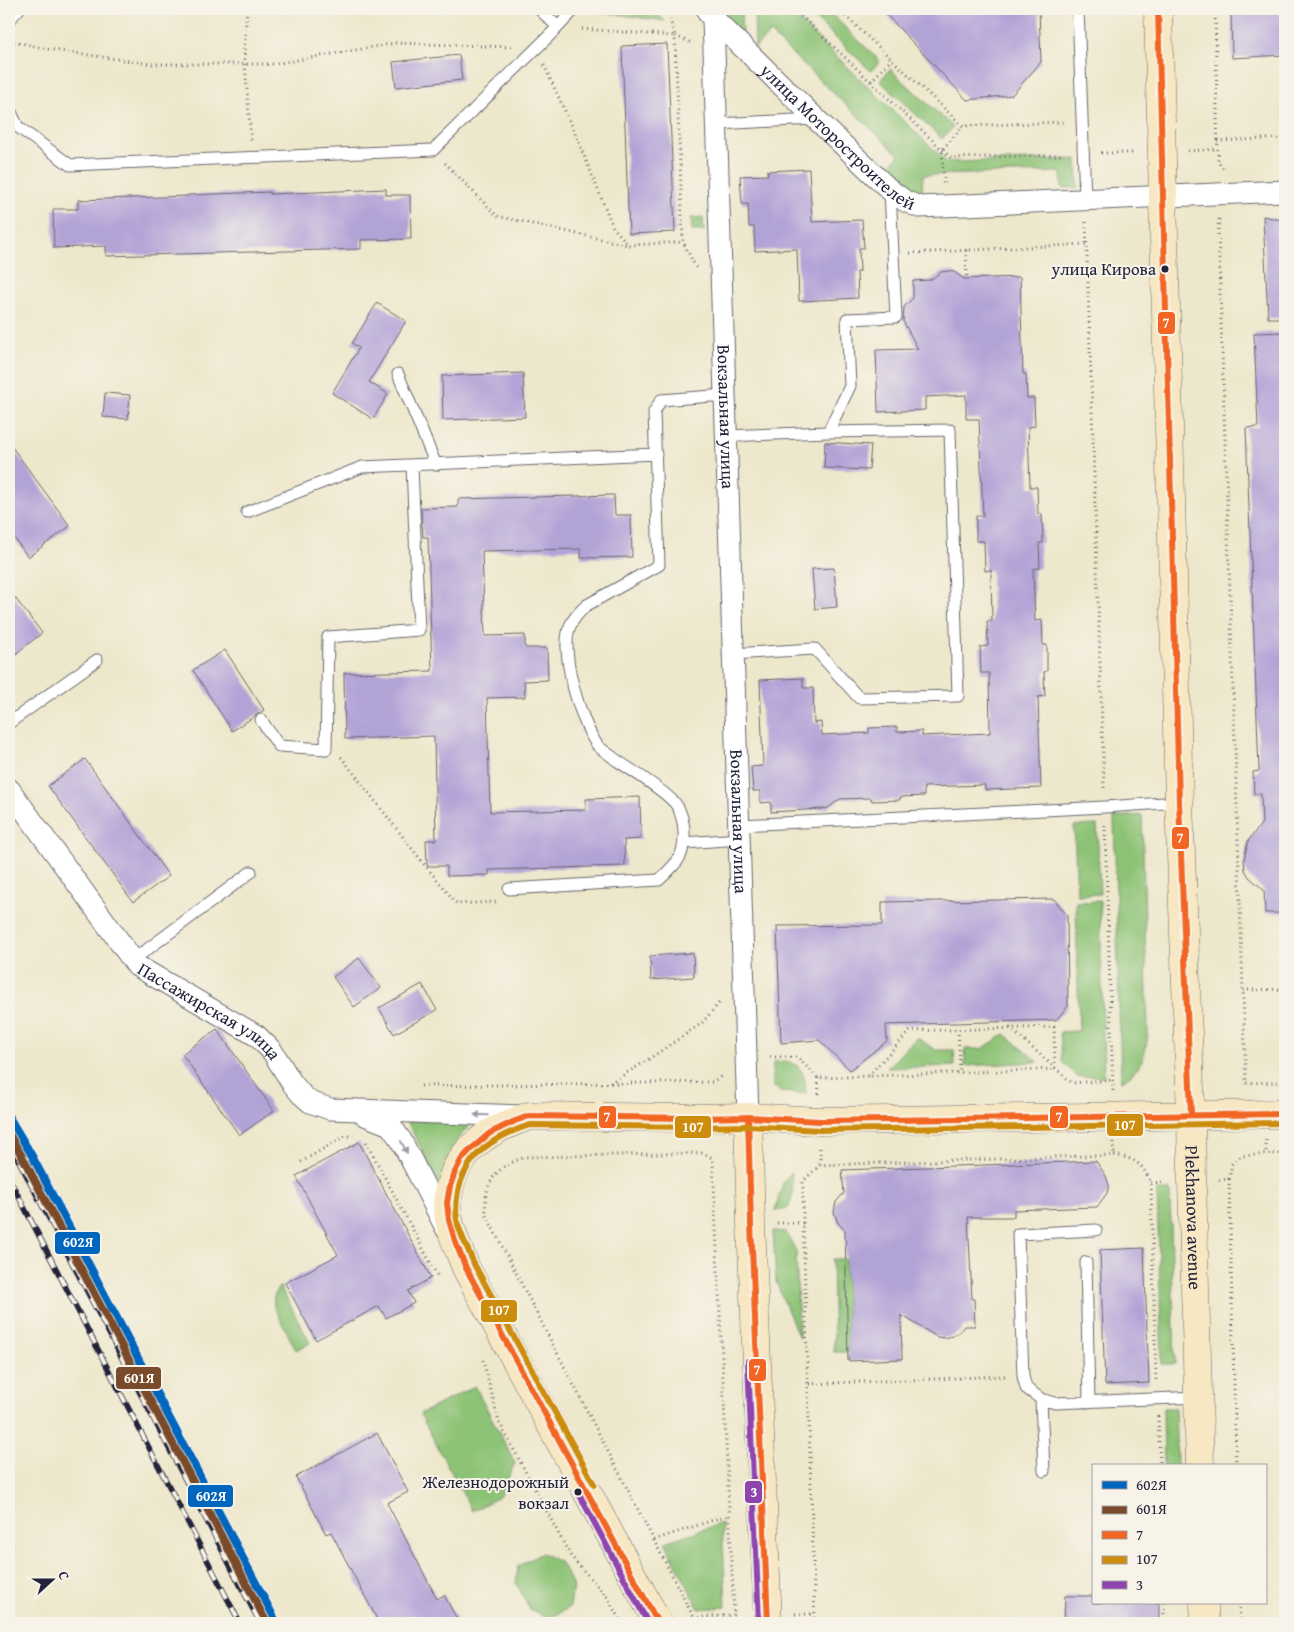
<svg xmlns="http://www.w3.org/2000/svg" width="1294" height="1632" viewBox="0 0 1294 1632" font-family="'Gentium Book Plus',serif">
<style>
.green{fill:#8dc376;stroke:#587258}
.building{fill:#b2a3d7}
.lines{fill:none;stroke-linecap:round;stroke-linejoin:round}
.lane-casing{stroke:#69676d;stroke-width:13}
.street-casing{stroke:#69676d;stroke-width:23}
.secondary-casing{stroke:#69676d;stroke-width:29}
.path{stroke:#69676d;stroke-width:3;stroke-dasharray:1 4;stroke-linecap:butt}
.lane{stroke:#fff;stroke-width:11}
.street{stroke:#fff;stroke-width:21}
.secondary{stroke:#f7e8c3;stroke-width:28}
.rail-casing{stroke:#22223b;stroke-width:5.5}
.rail{stroke:#f7f3e8;stroke-width:4;stroke-dasharray:11;stroke-linecap:butt}
.bus-1-casing{stroke:#f7f3e8;stroke-width:10}
.bus-2-casing{stroke:#f7f3e8;stroke-width:10}
.bus-3-casing{stroke:#f7f3e8;stroke-width:10}
.bus-1{stroke:#f26522;stroke-width:6}
.bus-2{stroke:#cc8c0c;stroke-width:6}
.bus-3{stroke:#8e44ad;stroke-width:6}
.rail-1-casing{stroke:#f7f3e8;stroke-width:11}
.rail-2-casing{stroke:#f7f3e8;stroke-width:11}
.rail-1{stroke:#0065bd;stroke-width:8}
.rail-2{stroke:#7a4b2a;stroke-width:8}
.oneway{fill:#9c9ca7}
.bus-dot{fill:#22223b;stroke:#f7f3e8;stroke-width:2}
.labels{text-anchor:middle;stroke-width:4;stroke-linejoin:round;paint-order:stroke}
.bus-label{font-size:17px;fill:#22223b;stroke:#f7f3e8;text-anchor:end}
.street-label{font-size:18px;fill:#22223b;stroke:#f7f3e8}
.line-badge{stroke:#f7f3e8;stroke-width:2}
.badge-label{font-size:14px;text-anchor:middle;font-weight:bold;fill:#fff}
</style>
<rect width="100%" height="100%" fill="#f7f3e8"/>
<filter id="ink" filterUnits="userSpaceOnUse"><feTurbulence type="fractalNoise" baseFrequency=".02" numOctaves="2"/><feDisplacementMap in="SourceGraphic" scale="10" xChannelSelector="R" yChannelSelector="G"/><feConvolveMatrix kernelMatrix="1 2 1 2 8 2 1 2 1" color-interpolation-filters="sRGB"/></filter>
<filter id="wash" filterUnits="userSpaceOnUse"><feTurbulence type="fractalNoise" baseFrequency=".0096" numOctaves="4" result="noise"/><feDisplacementMap in="SourceGraphic" scale="20" xChannelSelector="R" yChannelSelector="G"/><feGaussianBlur stdDeviation="1.12" result="paint"/><feColorMatrix in="noise" values="0 0 0 0 0 0 0 0 0 0 0 0 0 0 0 0 0 1.4 0 .05"/><feComposite in="paint" operator="in"/></filter>
<g filter="url(#wash)">
<rect width="100%" height="100%" fill="#ede7cb"/>
<path class="green" d="M602,9H652L665,21L598,12Z
M717,9H741L742,34Z
M754,9H787L947,162L1077,159L1078,188H1062L1061,172L923,175L922,193C907,188 897,181 886,170L899,155L770,33L755,48Z
M805,9H826L880,61L871,71Z
M890,69L953,127L942,139L880,81Z
M703,217L704,231H692L691,218Z
M1142,815L1148,1031C1146,1054 1143,1070 1121,1081L1114,817Z
M1097,825L1100,894L1077,895L1074,826Z
M1100,901L1104,1076L1077,1077L1062,1062L1060,1032L1079,1031L1076,902Z
M1005,1034L1038,1062L965,1066V1049H982Z
M917,1037L935,1050H954L955,1066L887,1068Z
M786,1061C804,1066 805,1076 806,1094L782,1092L773,1086V1062Z
M407,1121H474C452,1143 445,1156 441,1187Z
M791,1172L793,1193L789,1207L784,1210H775L783,1183Z
M1157,1191H1170L1175,1364H1162Z
M773,1231L786,1232L796,1251L799,1338L776,1282Z
M832,1259H845L848,1352H834Z
M280,1286L310,1343L296,1350L274,1307C273,1298 274,1293 280,1286Z
M475,1386L515,1463L499,1497L472,1511L420,1414Z
M1163,1408H1175L1177,1466H1164Z
M722,1523L726,1607L699,1609L665,1542Z
M542,1553L561,1563L573,1586L570,1607L548,1619L530,1609L516,1583L518,1566Z"/>
<g id="blocks">
<path class="building" d="M881,9H1039L1041,62L1012,95L967,100Z
M1231,9H1285V55L1232,58Z
M667,44L675,232L629,234L622,46Z
M459,55L462,80L396,87L393,62Z
M809,169L812,222L862,220L864,248H859L860,272H857L858,298L799,301L797,249L755,251L754,227H749L748,204H742L740,176L768,175L767,171Z
M386,189V195H410L411,239L361,240V249L106,256V246L54,248L53,209H78V200L188,196V195L270,192V194Z
M1263,216L1285,221V318H1268Z
M948,271L954,272L964,279L1020,277L1023,374H1026L1027,398H1034L1035,426L1028,427L1030,487H1037L1038,514H1042L1043,543H1039L1040,568L1033,569L1035,621L1042,620L1043,645H1047V671L1044,672L1045,696L1038,697L1041,788L985,790V785L924,787V796L900,797V800L872,801L871,798L840,799L828,808L822,809L771,812V802L760,803V791H753L751,767L763,766L760,680L803,678V688H813L814,723L821,722L822,735L869,733V728L897,727V732L922,731V736L990,733L989,673H981L980,647L988,646L987,621H992L991,570L985,571L984,541H976V516H983L979,419H966V395L925,397V410L878,412L876,350L918,349L903,321L904,307L913,298V281L930,280L941,272Z
M377,303L406,321L369,382L388,394L373,419L332,393L359,348L352,343Z
M1285,332V913H1265L1264,890L1249,877L1245,870L1244,860L1248,841L1262,823L1261,794H1254L1253,772L1259,771L1246,428L1258,427L1254,333Z
M523,373L525,417L443,420L442,376Z
M105,393L130,395L128,419L103,417Z
M825,442L871,445L869,470L824,468Z
M9,443L70,526L28,557L9,531Z
M614,495L615,515H631L632,557L581,558V549L482,551L485,636L525,635V648H547L548,680L524,681L525,697L487,698L490,812L586,810V799L640,797L641,839L624,840L625,866L489,870V875L447,876V866H427L426,840H436L434,736L345,739L344,673L432,671L428,537H423L421,508L458,507V499Z
M834,568L837,607L815,609L812,569Z
M9,590L42,633L9,659Z
M225,650L264,710L232,731L193,670Z
M85,759L169,876L133,902L48,786Z
M1054,899L1067,915L1068,1006L1056,1020L886,1025L887,1041L850,1070L819,1040L781,1043L777,926L882,925V902Z
M693,953L694,977L651,980L650,956Z
M359,958L381,988L354,1007L333,977Z
M422,984L437,1010L394,1034L379,1008Z
M217,1029L274,1111L239,1135L182,1054Z
M359,1142L431,1278L408,1291L414,1303L386,1318L379,1306L316,1340L285,1283L338,1255L296,1176Z
M1096,1161L1106,1176L1109,1185L1107,1193L1097,1207L1014,1210V1217H968L972,1299H974L975,1326H964L959,1332L952,1336L945,1338L937,1337L901,1315L902,1359L848,1361L845,1230L838,1223L834,1212L836,1202L844,1193L842,1170Z
M1144,1248L1149,1383L1105,1385L1100,1250Z
M377,1433L408,1492L387,1503L437,1599L444,1595L459,1623H379L331,1532L326,1534L296,1477Z
M1065,1596H1093V1603H1159V1623H1064Z"/>
</g>
</g>
<g filter="url(#ink)">
<use href="#blocks" fill-opacity="0" stroke="#69676d" stroke-width="1"/>
<g class="lines">
<defs>
<path id="lane" d="M539,9L558,27L575,9
M1078,9L1085,199
M9,20L19,9
M9,108L18,127L70,165L433,150L558,27
M717,124L816,119
M398,374L436,465
M828,432L850,386L847,319L896,317L890,190
M726,436L828,432L950,430L958,696L859,698L815,649L733,654
M247,512L362,467L656,454
M261,720L279,746L326,749L328,637L419,630L412,466
M9,723L97,660
M740,825L1105,807L1179,802
M684,843L740,839
M509,889L659,880C677,863 685,857 684,832C684,824 681,812 677,806C670,794 630,769 616,760C611,755 603,751 598,746C581,724 559,652 570,626C574,617 580,611 587,605L659,565L654,412L661,400L725,395
M133,960L251,872
M1096,1230L1018,1234L1023,1376L1026,1388L1041,1399L1055,1403L1199,1397
M1086,1262L1089,1402
M1041,1399L1044,1471"/>
<g id="street">
<path id="s1" d="M708,13L816,119L890,190L905,201L919,207L1285,191"/>
<path id="s2" d="M713,18L748,1117"/>
<path id="s3" d="M9,789L137,966L257,1036L272,1051L292,1083L301,1094L310,1102L330,1109L523,1116"/>
<path d="M365,1115L390,1125L401,1140L447,1230"/>
</g>
<g id="secondary">
<path id="s4" d="M1158,9L1179,802L1191,1114L1192,1181L1200,1466"/>
<path d="M748,1117L751,1224L768,1623"/>
<path d="M1204,1603L1205,1623"/>
<path d="M658,1623L466,1268C459,1250 450,1232 448,1213C446,1204 448,1195 450,1186C460,1146 492,1129 529,1116L695,1118L748,1117L820,1121L1285,1114"/>
</g>
</defs>
<use href="#lane" class="lane-casing"/>
<use href="#street" class="street-casing"/>
<use href="#secondary" class="secondary-casing"/>
<path class="path" d="M247,9L244,51L251,140
M748,9V18
M794,9L951,158L1064,155
M838,9L963,126L1063,122
M1215,9L1218,162L1225,170
M582,29L675,36L667,9
M9,40L47,49L151,64H274L396,43L512,47
M690,42L675,36L683,242L696,268
M544,65L575,133L613,227L629,245L683,242
M871,81L892,59
M1217,141L1285,138
M1188,151L1217,149
M1101,153H1134
M445,163L497,216L628,245
M944,183L942,150L963,126
M1219,219L1218,227L1246,1083L1285,1082
M1086,222L1104,788
M966,250L967,279
M910,253L1087,244
M341,757L424,864L457,904L497,902
M1105,825L1113,1091
M1243,990L1285,989
M1010,1028L1072,1083L1113,1080
M958,1029L960,1072
M770,1057H797L818,1078L1055,1069L1054,1027L910,1031L868,1076
M818,1078L819,1095
M610,1083L643,1063L702,1023L719,1003
M421,1086L712,1082L719,1078L722,1075
M1266,1140V1153
M366,1142L438,1277
M1113,1142L1114,1155
M820,1148V1165
M301,1162L345,1136H354
M1229,1179L1236,1466
M1219,1180L1229,1179L1232,1164L1241,1156L1285,1153
M1151,1183L1165,1182
M777,1223H803
M483,1360L499,1422L570,1555L608,1598L621,1623
M809,1384L1005,1376
M1158,1416L1160,1466
M654,1540L722,1517H730
M1164,1603V1623
M1239,1603L1240,1623
M795,1614H815
M684,1623L694,1618L734,1615L713,1164L712,1158L704,1153L526,1157C495,1167 483,1182 486,1215L694,1618
M815,1623L803,1223V1181L820,1165L1114,1155C1136,1159 1141,1162 1151,1183L1156,1380"/>
<use href="#lane" class="lane"/>
<use href="#street" class="street"/>
<use href="#secondary" class="secondary"/>
<defs>
<path id="rail" d="M9,1142L260,1623
M9,1178L240,1623"/>
</defs>
<use href="#rail" class="rail-casing"/>
<use href="#rail" class="rail"/>
<defs>
<path id="bus-1" d="M1158,9L1179,802L1191,1114
M748,1117L751,1224L768,1623
M658,1623L466,1268L455,1241L449,1220L447,1203L450,1186L455,1172L461,1160L470,1150L490,1133L515,1121L529,1116L695,1118L748,1117L820,1121L1285,1114"/>
<path id="bus-2" d="M594,1484L474,1264C469,1251 462,1238 458,1225C455,1214 456,1202 458,1191C467,1153 495,1136 530,1125L695,1127L748,1126L820,1130L1285,1123"/>
<path id="bus-3" d="M748,1361L759,1623
M578,1492L648,1623"/>
</defs>
<use href="#bus-1" class="bus-1-casing"/>
<use href="#bus-2" class="bus-2-casing"/>
<use href="#bus-3" class="bus-3-casing"/>
<use href="#bus-1" class="bus-1"/>
<use href="#bus-2" class="bus-2"/>
<use href="#bus-3" class="bus-3"/>
<defs>
<path id="rail-1" d="M9,1117L31,1154L277,1623"/>
<path id="rail-2" d="M9,1134L23,1158L267,1623"/>
</defs>
<use href="#rail-1" class="rail-1-casing"/>
<use href="#rail-2" class="rail-2-casing"/>
<use href="#rail-1" class="rail-1"/>
<use href="#rail-2" class="rail-2"/>
</g>
<defs><path id="oneway-solid" d="M-6-.8H1V-3.2L6.5 0L1 3.2V.8H-6Z" transform="scale(1.25)"/></defs>
<g class="oneway">
<use href="#oneway-solid" transform="translate(481 1115) rotate(-178)"/>
<use href="#oneway-solid" transform="translate(404 1147) rotate(62)"/>
</g>
</g>
<g class="bus-dot">
<circle cx="1165" cy="269" r="4.5"/>
<circle cx="578" cy="1492" r="4.5"/>
</g>
<g class="labels">
<g class="bus-label">
<text x="1156" y="275">улица Кирова</text>
<text x="569" y="1488">Железнодорожный<tspan x="569" dy="21">вокзал</tspan></text>
</g>
<g class="street-label">
<text dy="6" stroke="none"><textPath href="#s1" startOffset="180">улица Моторостроителей</textPath></text>
<text dy="6" stroke="none"><textPath href="#s2" startOffset="399">Вокзальная улица</textPath></text>
<text dy="6" stroke="none"><textPath href="#s2" startOffset="804">Вокзальная улица</textPath></text>
<text dy="6" stroke="none"><textPath href="#s3" startOffset="304">Пассажирская улица</textPath></text>
<text dy="6" stroke="none"><textPath href="#s4" startOffset="1209">Plekhanova avenue</textPath></text>
</g>
</g>
<g class="line-badge">
<rect x="1157" y="311" width="19" height="24" rx="5" fill="#f26522"/>
<rect x="1171" y="826" width="19" height="24" rx="5" fill="#f26522"/>
<rect x="598" y="1105" width="19" height="24" rx="5" fill="#f26522"/>
<rect x="1049" y="1105" width="20" height="24" rx="5" fill="#f26522"/>
<rect x="1106" y="1113" width="38" height="24" rx="5" fill="#cc8c0c"/>
<rect x="674" y="1115" width="38" height="24" rx="5" fill="#cc8c0c"/>
<rect x="54" y="1231" width="47" height="24" rx="5" fill="#0065bd"/>
<rect x="480" y="1299" width="38" height="24" rx="5" fill="#cc8c0c"/>
<rect x="748" y="1358" width="19" height="24" rx="5" fill="#f26522"/>
<rect x="115" y="1366" width="47" height="24" rx="5" fill="#7a4b2a"/>
<rect x="744" y="1480" width="19" height="24" rx="5" fill="#8e44ad"/>
<rect x="187" y="1484" width="47" height="24" rx="5" fill="#0065bd"/>
</g>
<g class="badge-label">
<text x="1166" y="328">7</text>
<text x="1180" y="843">7</text>
<text x="607" y="1122">7</text>
<text x="1059" y="1122">7</text>
<text x="1125" y="1130">107</text>
<text x="693" y="1132">107</text>
<text x="78" y="1247">602Я</text>
<text x="499" y="1315">107</text>
<text x="757" y="1375">7</text>
<text x="139" y="1383">601Я</text>
<text x="754" y="1497">3</text>
<text x="211" y="1501">602Я</text>
</g>
<rect width="1294" height="1632" fill="none" stroke="#f7f3e8" stroke-width="30"/>
<rect x="1092" y="1464" width="175" height="140" fill="#f7f3e8" stroke="#a29fa3"/>
<rect x="1102" y="1481" width="25" height="8" fill="#0065bd" stroke="#a29fa3"/>
<text x="1136" y="1490" font-size="15" fill="#22223b">602Я</text>
<rect x="1102" y="1506" width="25" height="8" fill="#7a4b2a" stroke="#a29fa3"/>
<text x="1136" y="1514" font-size="15" fill="#22223b">601Я</text>
<rect x="1102" y="1531" width="25" height="8" fill="#f26522" stroke="#a29fa3"/>
<text x="1136" y="1540" font-size="15" fill="#22223b">7</text>
<rect x="1102" y="1556" width="25" height="8" fill="#cc8c0c" stroke="#a29fa3"/>
<text x="1136" y="1564" font-size="15" fill="#22223b">107</text>
<rect x="1102" y="1581" width="25" height="8" fill="#8e44ad" stroke="#a29fa3"/>
<text x="1136" y="1590" font-size="15" fill="#22223b">3</text>
<g transform="translate(52 1580) rotate(69)" stroke="#f7f3e8" stroke-width="4" paint-order="stroke">
<path d="M0-4L9 19L0 12L-9 19Z" fill="#22223b"/>
<text y="-8" font-size="14" font-weight="bold" text-anchor="middle" fill="#22223b">С</text>
</g>
</svg>
